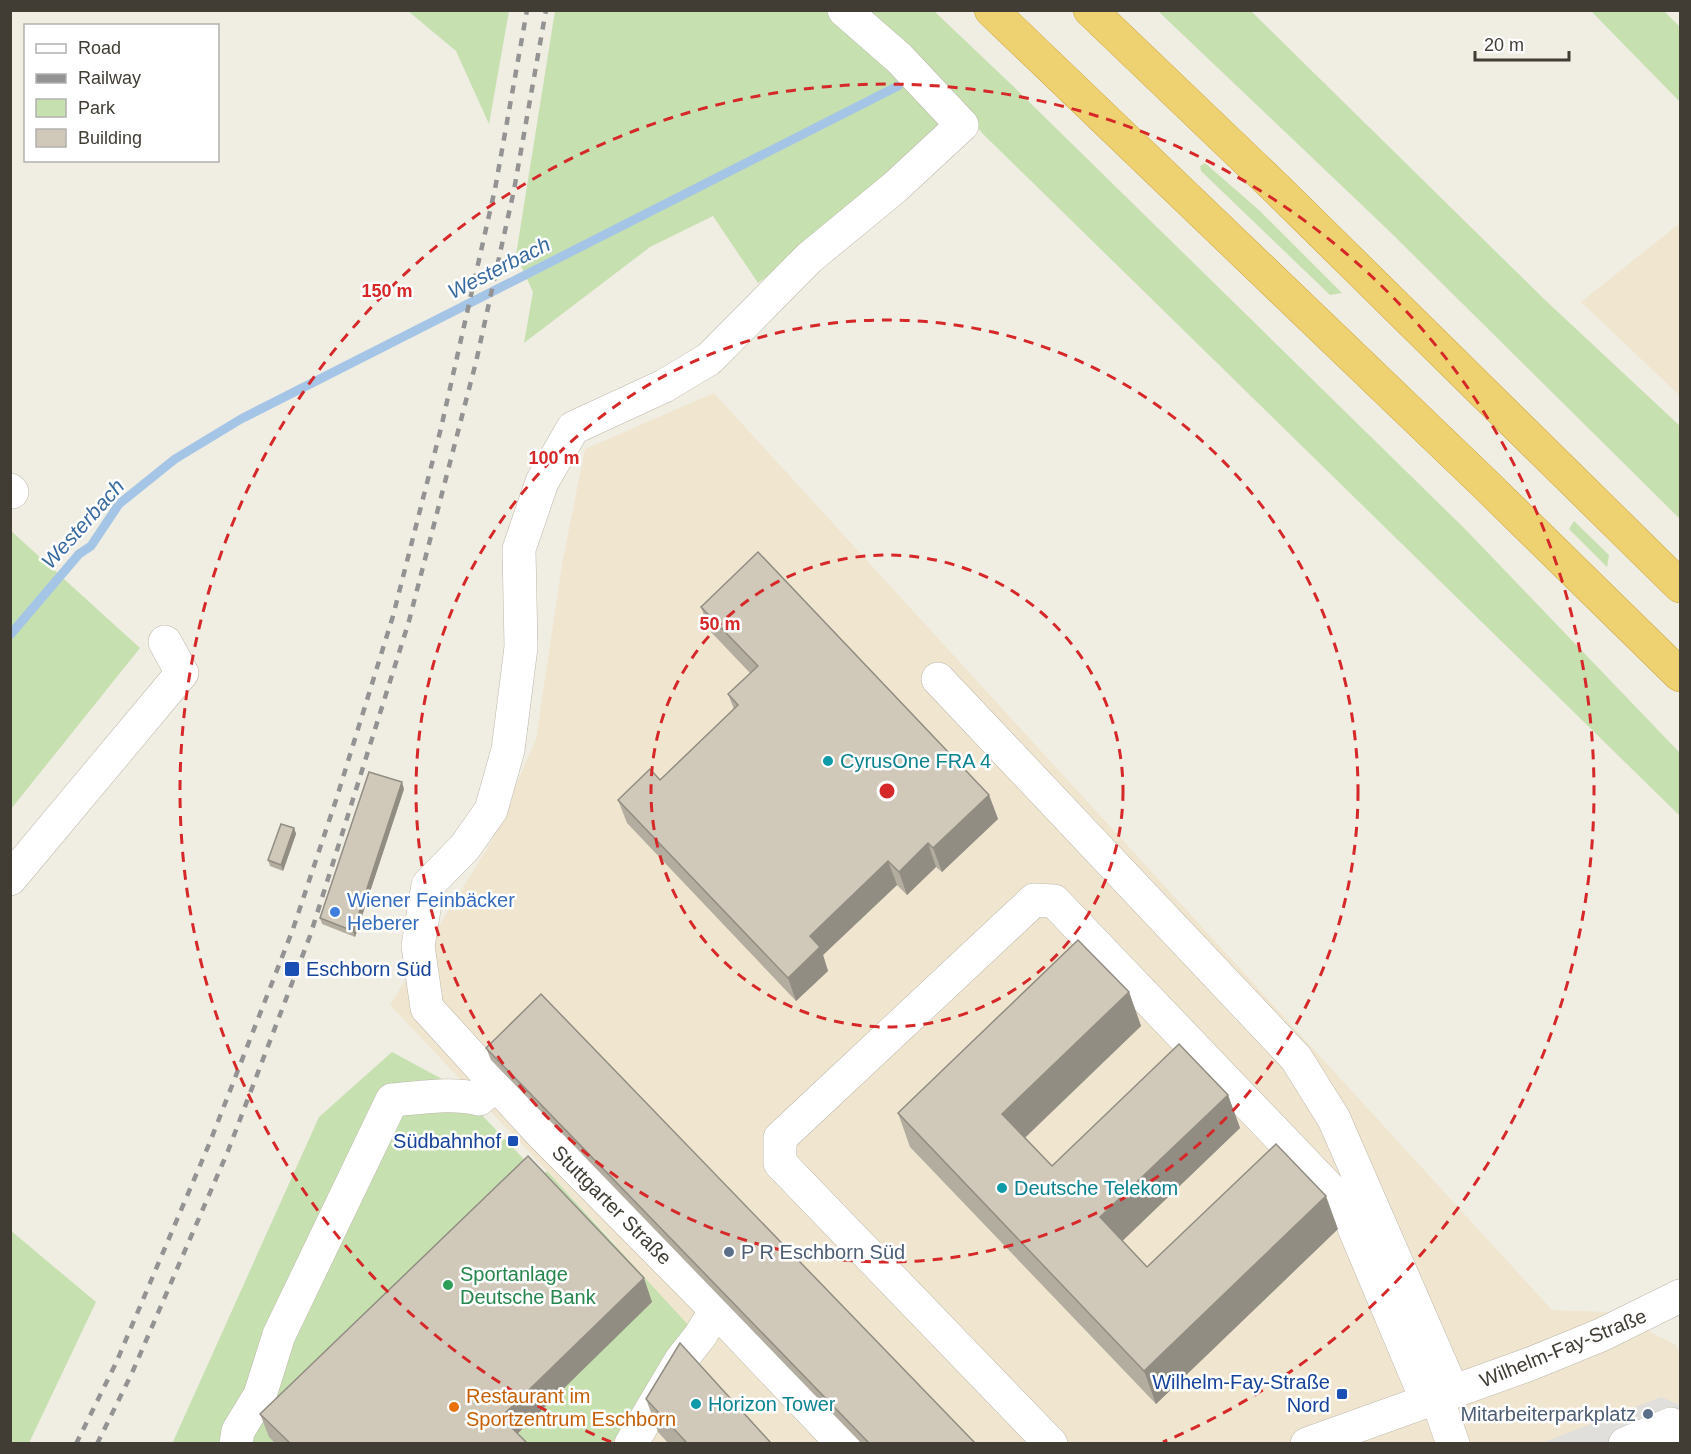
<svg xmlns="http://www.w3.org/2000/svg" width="1691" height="1454" viewBox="0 0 1691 1454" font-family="Helvetica,sans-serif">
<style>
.commercial{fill:#f0e6d0}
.green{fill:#c6e0b0}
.parking{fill:#e1dfdb}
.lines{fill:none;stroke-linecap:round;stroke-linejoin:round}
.stream{stroke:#a5c5e7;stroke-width:9}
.minor-casing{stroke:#bdb8aa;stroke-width:34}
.highway-casing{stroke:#cca641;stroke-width:34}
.minor{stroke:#fff;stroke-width:33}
.highway{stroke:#eed170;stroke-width:33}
.rail{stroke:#939393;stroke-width:4.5;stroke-dasharray:8 8;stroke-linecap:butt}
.wall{fill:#b3ada0}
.shaded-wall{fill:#928d82}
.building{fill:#d0c9ba;stroke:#928d82;stroke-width:1.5}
.ring{fill:none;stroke:#d62828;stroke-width:3;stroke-dasharray:10 8}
.culture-dot{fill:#0f9aa8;stroke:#fff;stroke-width:2}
.shop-dot{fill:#3f7fe0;stroke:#fff;stroke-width:2}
.transit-dot{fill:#1a4fb4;stroke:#fff;stroke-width:2}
.service-dot{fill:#5c6f8a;stroke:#fff;stroke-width:2}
.leisure-dot{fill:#2e9e5b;stroke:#fff;stroke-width:2}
.food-dot{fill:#e8710a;stroke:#fff;stroke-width:2}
.labels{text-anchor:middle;stroke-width:5;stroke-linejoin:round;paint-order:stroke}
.culture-label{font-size:20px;fill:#0d838f;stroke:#fff;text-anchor:start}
.shop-label{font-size:20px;fill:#366cbe;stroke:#fff;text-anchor:start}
.transit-label{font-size:20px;fill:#164399;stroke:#fff;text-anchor:end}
.street-label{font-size:20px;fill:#413d34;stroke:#fff}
.service-label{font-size:20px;fill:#4e5e75;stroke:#fff;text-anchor:start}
.leisure-label{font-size:20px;fill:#27864d;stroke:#fff;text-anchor:start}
.food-label{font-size:20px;fill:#c56008;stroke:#fff;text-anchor:start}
.water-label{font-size:21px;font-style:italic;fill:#3a6ba0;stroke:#fff}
.centre{fill:#d62828;stroke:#fff;stroke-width:3}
.ring-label{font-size:18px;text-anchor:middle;font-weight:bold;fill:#d62828;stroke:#fff;stroke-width:5;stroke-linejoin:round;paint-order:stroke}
</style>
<rect width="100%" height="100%" fill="#f0ede3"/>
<path class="commercial" d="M1680,223V396L1581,302Z
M714,393L1552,1310L1611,1312L1676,1345L1680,1354V1443H612L665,1367L615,1243L390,1005L491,842L536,739L562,564L585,449Z"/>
<path class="green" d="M408,11H509L489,124L456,51Z
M555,11H829L948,115L894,188L758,283L713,216L650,247L524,343L533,292L516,255Z
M861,11H934L1015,88L1465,529L1680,753V816L982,133L942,79Z
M1158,11H1251L1544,299L1680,426V519L1386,228Z
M1591,11H1664L1680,27V102Z
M1205,163L1260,211L1342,293L1330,295L1201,171L1200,166Z
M1574,521L1609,555L1607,567L1569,529Z
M10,530L140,648L11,809H10Z
M392,1052L479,1099V1112L541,1177L547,1171L690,1327L665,1367L612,1443L172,1444L319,1117Z
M10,1230L96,1302L29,1443H11Z"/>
<path class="parking" d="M1661,1397L1680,1405V1443L1539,1444Z"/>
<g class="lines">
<path class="stream" d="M10,635L79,554L91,546L119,504L175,459L241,419L898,86"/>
<defs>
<path id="minor" d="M10,490L12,492
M938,679L1296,1058L1334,1119L1453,1392
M10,879L182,673L165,642
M1437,1398L1453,1444
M236,1444L238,1431L260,1395L279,1335L392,1100C420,1098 452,1092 479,1099L496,1085
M631,1444L681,1360L700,1336L716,1310
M843,1444L716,1310L538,1130L427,1008L418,946L428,885L465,847L491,810L508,750L521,647L519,549L542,482L573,428L664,386L709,359L809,258L894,188L962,125L899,58L844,10
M1051,1444L780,1163V1138L1034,900L1054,901L1344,1204L1427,1401
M1307,1444L1530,1364L1601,1335L1680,1296
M1625,1444L1671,1424L1679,1444"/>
<path id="highway" d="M991,10L1483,482L1680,675
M1090,10L1277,189L1680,586"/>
</defs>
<use href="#minor" class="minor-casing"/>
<use href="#highway" class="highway-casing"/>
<use href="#minor" class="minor"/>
<use href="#highway" class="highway"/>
<path class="rail" d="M76,1444L116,1363L210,1142L293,929L336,800L393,616L441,428L495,189L527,10
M97,1444L132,1373L228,1151L310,936L409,621L476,362L514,190L546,10"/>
</g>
<path class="wall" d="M701,607L989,795L998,819L942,872L936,867L907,895L897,885L823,955L828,971L796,1001L627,823L618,800L660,780L734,709L728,694L750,673L710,631Z
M404,789L355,937L322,924L320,918Z
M294,828L296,834L283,871L270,866L268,860Z
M1129,992L1141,1026L1025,1138L1052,1166L1228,1095L1240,1128L1122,1241L1147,1267L1338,1229L1156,1404L910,1147L898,1113Z
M486,1048L975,1443H861L491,1060Z
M652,1302L517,1434L527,1443H275L269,1437L260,1414Z
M646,1399L771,1443H668L658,1432Z"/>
<path class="shaded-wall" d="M402,782L404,789L355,937L353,931Z
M989,795L998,819L942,872L933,848Z
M294,828L296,834L283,871L281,865Z
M928,843L936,867L907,895L899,872Z
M888,861L897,885L823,955L828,971L796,1001L788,978L810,936Z
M1129,992L1141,1026L1014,1148L1002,1114Z
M1228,1095L1240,1128L1112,1251L1100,1217Z
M1326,1196L1338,1229L1156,1404L1144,1371Z
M644,1278L652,1302L510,1441L501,1417Z"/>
<path class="building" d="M758,552L989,795L933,848L928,843L899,872L888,861L810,936L820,947L788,978L618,800L650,769L660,780L738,705L728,694L758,666L701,607Z
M369,772L402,782L353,931L320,918Z
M281,824L294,828L281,865L268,860Z
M1078,940L1129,992L1002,1114L1052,1166L1179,1044L1228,1095L1100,1217L1147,1267L1276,1144L1326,1196L1144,1371L898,1113Z
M541,994L975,1443H869L486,1048Z
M528,1156L644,1278L501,1417L527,1443H290L260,1414Z
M680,1343L771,1443H687L646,1399Z"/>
<g class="ring">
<circle cx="887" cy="791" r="236"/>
<circle cx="887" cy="791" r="471"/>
<path d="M611 1442A707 707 0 1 1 1163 1442"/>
</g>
<g class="culture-dot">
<circle cx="828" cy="761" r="6"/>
<circle cx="1002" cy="1188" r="6"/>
<circle cx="696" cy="1404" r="6"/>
</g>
<circle class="shop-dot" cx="335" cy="912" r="6"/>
<g class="transit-dot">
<rect x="284" y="961" width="16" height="16" rx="3"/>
<rect x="507" y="1135" width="12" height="12" rx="3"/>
<rect x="1336" y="1388" width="12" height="12" rx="3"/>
</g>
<g class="service-dot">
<circle cx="729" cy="1252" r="6"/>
<circle cx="1648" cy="1414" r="6"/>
</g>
<circle class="leisure-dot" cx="448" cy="1285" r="6"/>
<circle class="food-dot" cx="454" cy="1407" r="6"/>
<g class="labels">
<g class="culture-label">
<text x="840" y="768">CyrusOne FRA 4</text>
<text x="1014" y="1195">Deutsche Telekom</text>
<text x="708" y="1411">Horizon Tower</text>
</g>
<g class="shop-label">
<text x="347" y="907">Wiener Feinbäcker<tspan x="347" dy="23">Heberer</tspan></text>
</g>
<g class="transit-label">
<text x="306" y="976" text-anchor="start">Eschborn Süd</text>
<text x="501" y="1148">Südbahnhof</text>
<text x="1330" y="1389">Wilhelm-Fay-Straße<tspan x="1330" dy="23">Nord</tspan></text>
</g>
<g class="street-label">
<text transform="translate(612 1205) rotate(45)" y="7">Stuttgarter Straße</text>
<text transform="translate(1563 1348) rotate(-22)" y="7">Wilhelm-Fay-Straße</text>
</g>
<g class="service-label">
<text x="741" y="1259">P R Eschborn Süd</text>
<text x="1636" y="1421" text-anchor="end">Mitarbeiterparkplatz</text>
</g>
<g class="leisure-label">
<text x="460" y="1281">Sportanlage<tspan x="460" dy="23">Deutsche Bank</tspan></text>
</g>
<g class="food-label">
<text x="466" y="1403">Restaurant im<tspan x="466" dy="23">Sportzentrum Eschborn</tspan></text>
</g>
<g class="water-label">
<text transform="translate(499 268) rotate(-27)" y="7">Westerbach</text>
<text transform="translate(83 524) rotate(-48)" y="7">Westerbach</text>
</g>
</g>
<circle cx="887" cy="791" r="9" class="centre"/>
<g class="ring-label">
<text x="387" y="297">150 m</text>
<text x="554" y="464">100 m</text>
<text x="720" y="630">50 m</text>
</g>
<rect width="1691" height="1454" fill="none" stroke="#413d34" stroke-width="24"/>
<rect x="24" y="24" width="195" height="138" fill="#ffffff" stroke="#b3b1ae" stroke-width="1.5"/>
<rect x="36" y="44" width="30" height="9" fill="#ffffff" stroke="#b3b1ae" stroke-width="1.5"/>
<text x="78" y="54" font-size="18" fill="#413d34">Road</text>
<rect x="36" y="74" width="30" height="9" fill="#939393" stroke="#b3b1ae" stroke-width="1.5"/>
<text x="78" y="84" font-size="18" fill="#413d34">Railway</text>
<rect x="36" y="99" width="30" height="18" fill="#c6e0b0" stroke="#b3b1ae" stroke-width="1.5"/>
<text x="78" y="114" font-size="18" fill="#413d34">Park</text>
<rect x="36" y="129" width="30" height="18" fill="#d0c9ba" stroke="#b3b1ae" stroke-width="1.5"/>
<text x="78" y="144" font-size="18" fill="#413d34">Building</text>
<path d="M1475 51v9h94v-9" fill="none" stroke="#413d34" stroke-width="3"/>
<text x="1484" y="51" font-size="18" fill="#413d34" stroke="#ffffff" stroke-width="4.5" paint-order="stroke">20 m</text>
</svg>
